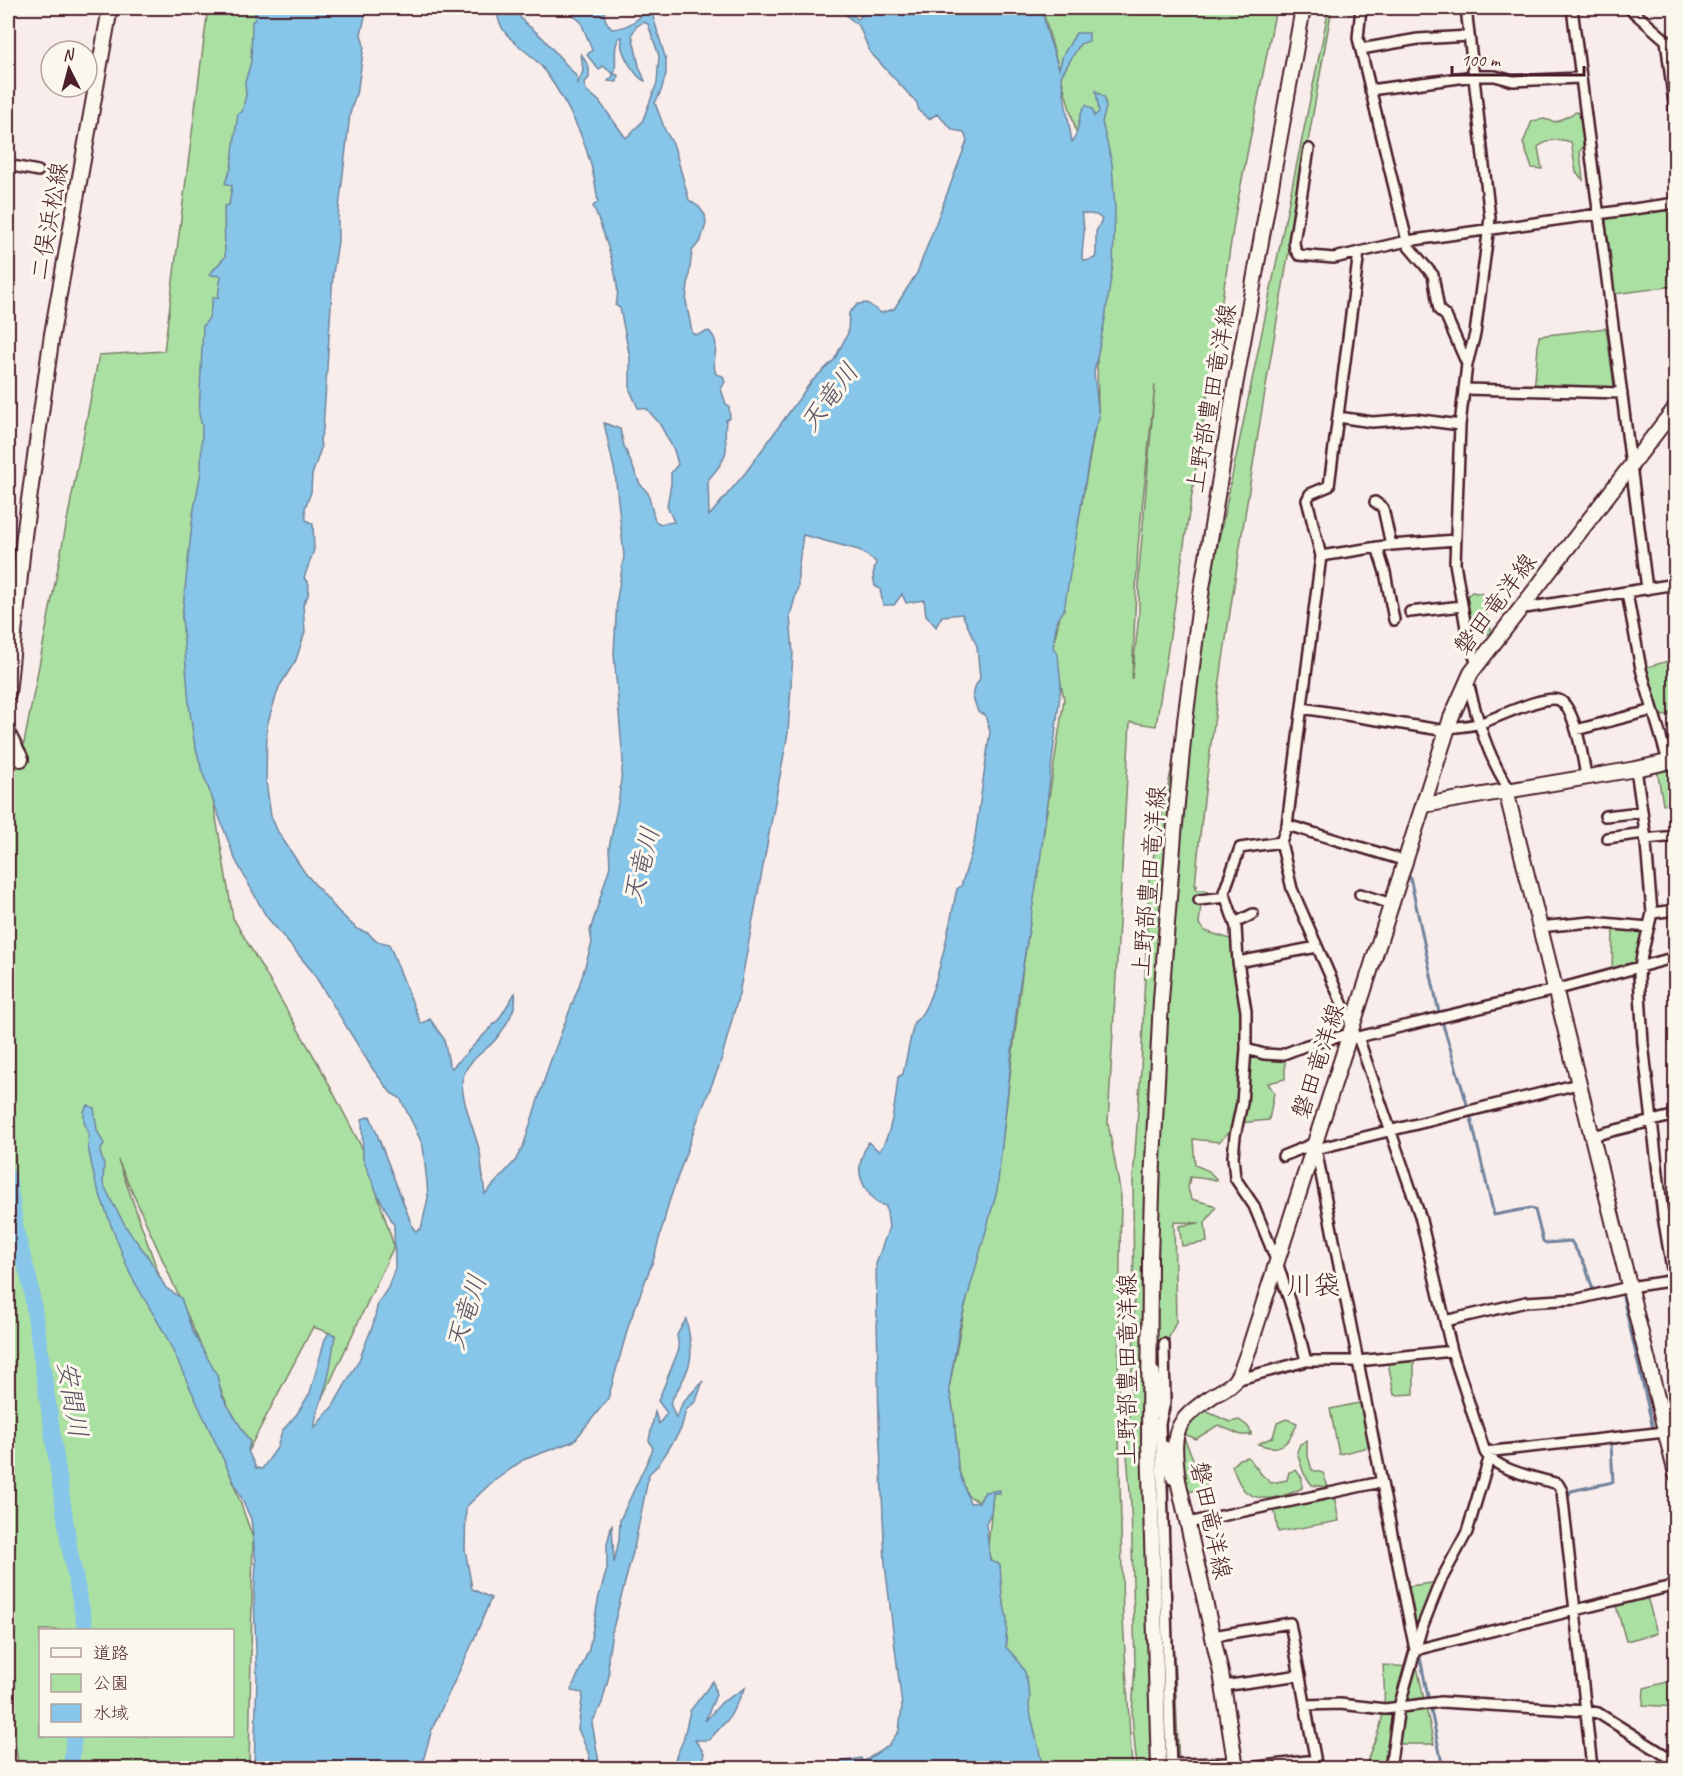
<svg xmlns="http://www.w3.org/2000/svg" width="1683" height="1776" viewBox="0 0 1683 1776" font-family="Caveat,'Klee One',sans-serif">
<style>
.green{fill:#abe0a3;stroke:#7a8067;stroke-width:1.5;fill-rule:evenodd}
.water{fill:#87c6e8;stroke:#6f839c;stroke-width:1.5;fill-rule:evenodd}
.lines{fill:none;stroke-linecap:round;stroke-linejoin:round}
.stream{stroke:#6f839c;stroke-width:3}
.river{stroke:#87c6e8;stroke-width:16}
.street-casing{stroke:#4a1f2b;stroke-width:14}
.secondary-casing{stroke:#4a1f2b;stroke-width:18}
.street{stroke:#fbf7ec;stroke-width:9}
.secondary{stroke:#fbf7ec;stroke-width:14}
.labels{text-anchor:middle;stroke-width:6;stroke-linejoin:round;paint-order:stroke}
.street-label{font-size:24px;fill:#4a1f2b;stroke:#fbf7ec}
.water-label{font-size:26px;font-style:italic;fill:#5c5164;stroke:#fbf7ec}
.quarter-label{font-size:27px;fill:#4a1f2b;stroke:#fbf7ec}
</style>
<rect width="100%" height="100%" fill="#f9edec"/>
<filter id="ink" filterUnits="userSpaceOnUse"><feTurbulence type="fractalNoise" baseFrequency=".0167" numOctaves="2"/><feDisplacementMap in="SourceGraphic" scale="12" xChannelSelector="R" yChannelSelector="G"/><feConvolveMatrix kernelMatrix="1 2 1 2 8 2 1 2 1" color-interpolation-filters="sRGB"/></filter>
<g filter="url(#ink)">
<path class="green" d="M208,8H268L182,617L233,918L319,1065L363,1150L394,1246L316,1412L335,1335L313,1327L248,1451L118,1160L253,1538L249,1768H19L11,1718L10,1768H8V749L21,759L99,355L164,351ZM40,1630H232V1736H40Z
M1042,8H1276L1236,210L1156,726L1130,722L1108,1123L1121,1196L1118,1385L1123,1619L1132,1768H1042L1006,1647L988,1547L993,1493L985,1492L979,1502L967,1495L958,1468L954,1414L949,1388L964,1310L998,1177L1022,974L1064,699L1053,647L1071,564L1098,410L1097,357L1114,231L1077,135ZM1155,385L1139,571V614L1132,679L1138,546Z
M1329,8H1332C1294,218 1257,428 1226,639C1214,721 1202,804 1195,887L1197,885L1196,890H1206L1215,896L1201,905L1199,924L1205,931L1237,941L1249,1050L1285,1054V1079L1268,1083L1274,1093L1269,1120L1238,1123L1219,1142L1193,1139L1195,1165L1209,1171L1217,1180L1190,1177L1188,1188L1191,1199L1213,1205L1216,1207L1205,1223L1207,1242L1182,1246L1179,1226L1200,1223L1174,1222L1176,1322L1167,1342L1164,1406L1169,1487L1165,1524L1175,1674L1179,1768H1135L1136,1758L1132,1715L1135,1664L1131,1505L1127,1454L1134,1336L1133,1180L1141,1069L1149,878Z
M1576,112L1585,115L1588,142L1580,151L1583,180L1576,172L1571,142C1558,138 1549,139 1538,147L1542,169L1532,168L1523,143L1532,121L1544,119L1556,122Z
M1675,204V286L1615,294L1603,214Z
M1606,328L1615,393L1534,391L1539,336Z
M1472,592L1483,594L1485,610L1492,633L1487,634L1472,629L1466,597Z
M1675,659L1674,671L1675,711L1672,714L1656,717L1644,668Z
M1675,761V803L1663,804L1656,764Z
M1613,926L1645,930L1638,963L1612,971Z
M1414,1360V1394L1394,1395L1388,1362Z
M1364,1402L1369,1447L1339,1454L1330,1409Z
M1203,1410L1230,1422L1239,1420C1245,1424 1251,1427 1251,1435H1241L1218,1425L1196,1439L1180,1432Z
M1286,1419L1297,1423C1296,1429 1294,1430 1291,1436C1283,1450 1272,1449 1258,1444L1273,1437L1277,1423Z
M1178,1440H1185L1199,1473L1202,1475L1208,1486L1186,1493Z
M1307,1441V1453L1312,1470L1323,1473L1328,1487L1312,1485L1304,1474L1297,1452L1300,1444Z
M1248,1457L1262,1475L1271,1483L1287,1480L1289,1472L1296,1470L1302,1478V1488C1287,1496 1262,1504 1246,1492C1239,1486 1235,1474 1232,1466L1239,1459Z
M1334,1496L1339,1521L1278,1532L1274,1506Z
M1440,1582L1414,1643L1402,1587Z
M1646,1593L1657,1633L1626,1641L1615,1602Z
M1414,1653L1434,1744H1397L1392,1768H1366C1368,1751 1379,1736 1382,1718C1386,1701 1384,1683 1383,1665L1410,1667Z
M1675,1680V1707L1643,1705L1644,1688Z"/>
<path class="water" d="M255,8H367L361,34L364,46L358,87L350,114L338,217V241L333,274L323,430L320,439L321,448L312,475L311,492L305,508L306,520L313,524L314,550L304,578L309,584L308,596L303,604L305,632L296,660L279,687L267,725L266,781L271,816L278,832L305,873L338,911L357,929L368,933L376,941L389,944L421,1024L430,1019L444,1039L449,1064L452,1068L499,1019L515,993C518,1008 505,1028 496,1039C485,1052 468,1059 463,1077C458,1093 476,1134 480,1153C482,1167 483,1181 485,1194L515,1161L524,1144L549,1065L580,983L592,943L590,931L610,866L609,848L619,798L623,761L614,654L617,599L624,556L615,473L604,423L620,429L624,446L640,484L648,493L655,521L661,524L674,522L667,506L671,484V473L678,464L674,450L659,423L647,409L638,408L630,390V358L620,308L615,305C625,288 601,225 593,206L598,202C592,151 574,113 545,71C527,45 500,43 496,8H514C520,21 532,28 543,38C554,51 566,64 577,77V86L583,71L581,53L589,68V78L584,83L586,90L599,101L626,138L642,122L657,83L659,56L648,24L643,22L636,27L632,34L639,66L645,81C637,79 624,57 622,48C621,44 622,41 622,37L619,38C612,49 618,62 614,74L618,75L617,82L608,81L613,76V74L603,66L599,70L587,55L592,50L581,22L574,16L570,8H581L586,11L585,8H606C602,16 606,23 612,29C627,28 634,22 645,13H652L666,60V74L661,91L655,103L665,130L674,146L689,200L699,207L705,215L706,224L701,240L692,251L686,301L692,332L695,335L709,331C724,346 709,358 716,374L723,376L725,382L721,389L726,404L729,407L730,418L726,420C725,429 725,436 726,445C728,457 716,471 708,480L709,516L746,472L811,382L834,360L848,333L849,313L858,304L867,303L881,313L894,309L917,273L967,141L964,132L953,130L937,114L929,119L919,111L917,103L870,52L859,26L847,16L843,9L858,19L862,15L860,8H1042L1047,32L1059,69L1063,55L1076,33H1089V41L1080,44L1061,76L1072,142C1081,132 1076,115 1086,105L1093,110L1094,116L1099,112L1096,91L1105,98L1106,108L1102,122L1112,163L1115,209L1113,264L1105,319L1094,372L1099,418L1093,434L1064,610L1057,621L1053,647L1058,655L1061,686L1040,862L1018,996L997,1191L960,1324L949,1388L954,1414L958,1468L970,1503L979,1502L985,1492L1000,1490V1493H993L991,1513L986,1523L990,1561L1000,1564L1002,1596L1007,1618L1006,1647L1016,1658L1025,1672L1030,1696L1029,1707L1043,1768H933L925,1764L920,1765L919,1768H822L840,1762L861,1758L863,1762L888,1746L899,1731L902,1706L885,1564L879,1422L876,1264L889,1227L886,1206C875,1204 874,1200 868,1192C855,1174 859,1161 868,1142L879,1151C892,1136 896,1097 898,1077L903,1074L914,1022C935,1011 951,915 957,889L961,886L974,844L990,732L985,715L978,712L973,697L975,687L980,678L977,646L962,614L942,616L936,627L926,615L924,600L906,603L902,594L894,605H883L880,589L875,586L873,575L876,562L859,550L803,535L798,570V587L790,616L793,653L788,733L739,994L720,1064L696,1124L669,1202L654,1258L629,1324L608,1399L574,1441L523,1460L490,1484L466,1507L465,1549L472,1589L491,1598L472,1644L432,1729L421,1768H254L257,1677L254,1599L256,1563L251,1519L165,1334L130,1274L111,1225L95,1181L88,1147L89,1134L84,1122V1111L88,1105L94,1108L97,1130L104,1144L100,1152L104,1165L103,1183L112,1202L128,1230L147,1255L166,1288L181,1298L192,1330L217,1375L222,1396L250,1442L248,1451L256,1468L262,1469L277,1448L282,1431L297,1414L310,1393L325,1339L329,1333L335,1335C333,1349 331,1364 328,1378C324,1395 316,1410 314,1428L333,1406L359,1360L373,1325L378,1303L388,1288L395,1268L394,1225L377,1193L363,1159L362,1119L370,1116L413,1228L416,1231L421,1229L428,1198L427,1183L423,1146L414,1126L400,1098L391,1093L372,1068L312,971L266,916L235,859L202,771L194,741L189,704L182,617L193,514L201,472L202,426L199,414L203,326L209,318L213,298L218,297L221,276L209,275L225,257L224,206L229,205L232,186L225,183L231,168L238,113L242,112L246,95L245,82L251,62L252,21L255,20ZM1081,213L1096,215L1102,219L1096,232V254L1095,258L1086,261L1082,259C1082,242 1087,230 1081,213Z
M686,1319C696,1361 691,1366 670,1403L676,1418L683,1402L703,1381L696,1401L686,1410L681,1429L668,1450L658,1465L649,1474L634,1548L612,1632L608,1658L609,1676L602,1703L592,1723L600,1768H592L588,1752L578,1729L583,1693L571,1691L589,1649L599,1596L607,1569V1544L612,1524L614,1563L619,1540L620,1520L653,1449L649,1440L655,1412L659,1424L667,1413L658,1401L679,1349L677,1335Z
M713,1681L716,1695L705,1721L722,1702L745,1688L729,1718L709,1740H695L704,1753L701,1768H671L683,1741L690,1711Z"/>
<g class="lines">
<path class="stream" d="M1410,877L1438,1008L1470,1114L1494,1215L1531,1208L1535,1210L1543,1241L1546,1243L1571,1241L1585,1265L1593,1290L1620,1284L1654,1433
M1579,1604L1568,1496L1571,1491L1613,1482L1611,1444L1644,1439
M1580,1604L1676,1580
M1443,1768L1419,1653L1424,1643L1573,1605"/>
<path class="river" d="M8,1176L17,1235L30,1282L70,1551L86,1630
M71,1768L74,1736"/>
<defs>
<path id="street" d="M1361,8L1358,38L1407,241L1409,247L1433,275L1439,310L1446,316L1467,364
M1466,8L1490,218L1475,334L1467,364L1460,425L1455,563L1468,640L1477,664
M1572,8L1647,589
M1629,8L1676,49
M1666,40L1676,120
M1361,49L1418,39L1469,36
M1370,90L1474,76H1495L1513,81L1580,78
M1309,149L1294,242L1295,249L1299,255L1334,258L1407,241L1676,203
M8,165L38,171
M1464,389L1622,393
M1338,417L1372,422L1414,419L1460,425
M1375,502L1383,508L1391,545
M1377,547L1385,572L1394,620
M1321,556L1391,545L1456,540
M1627,593L1641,669L1668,761
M1519,609L1676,584
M1410,612L1462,606
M1468,682C1477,719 1488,758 1510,790
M1302,708L1447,731
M1448,728C1459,727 1470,726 1481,723C1497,718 1548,692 1561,701C1576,712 1583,758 1586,776
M1576,730L1653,710
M1636,769L1645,832L1652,913L1642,955L1639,976L1643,1043L1663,1216L1674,1281
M1605,816L1642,812
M1287,825L1406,861
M1607,838L1645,833
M1645,839L1676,836
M1281,842L1240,848L1224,892L1236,927L1238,962L1246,1011V1049L1242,1103L1235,1136L1233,1156L1235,1178L1254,1206L1277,1262L1297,1325L1306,1361
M1360,894L1392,904
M1199,900L1226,897
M1652,913L1676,910
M1235,923L1253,914
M1539,927L1591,922L1649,927
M1238,962L1317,947
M1352,1026L1292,889L1281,842L1287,825L1321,556L1307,500L1310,494L1329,486L1359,252
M1358,1037L1420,1216L1452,1351L1485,1452C1495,1470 1538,1478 1558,1484L1562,1491L1592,1768
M1354,1038L1555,990L1676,957
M1246,1049L1264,1054L1281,1055L1307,1045L1350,1034
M1592,1136L1676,1115
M1314,1147L1316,1149L1578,1084
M1316,1149L1415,1650L1676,1585
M1283,1156L1315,1143
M1663,1216L1676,1215
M1445,1321L1526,1302L1578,1299L1629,1287L1676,1280
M1164,1344L1165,1403L1160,1423L1171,1768
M1155,1372L1159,1414
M1236,1380L1306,1361H1358L1452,1351
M1165,1446L1172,1479H1175
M1485,1452L1665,1432
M1188,1523L1381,1482
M1213,1636L1290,1623L1317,1768
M1223,1686L1300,1675
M1305,1705L1340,1704L1385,1709L1441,1702L1586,1711L1598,1713L1676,1762
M1171,1764L1235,1763
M1249,1768L1315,1760
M1390,1768L1399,1707L1421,1630L1440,1582L1467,1532L1489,1459"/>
<path id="secondary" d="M8,694L24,536L52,334L110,8
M8,734L21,759
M1506,791L1676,1474
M1424,805L1636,769L1676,760
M1159,1768L1149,1441L1150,1258L1153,1161L1161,1000L1174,834L1185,721L1202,588L1235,386L1303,8
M1236,1768L1221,1673L1178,1480C1172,1432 1172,1423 1214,1395C1221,1391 1232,1386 1236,1379C1242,1371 1245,1359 1249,1349L1451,718L1471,673L1676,407"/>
</defs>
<use href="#street" class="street-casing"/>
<use href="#secondary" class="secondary-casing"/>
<use href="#street" class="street"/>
<use href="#secondary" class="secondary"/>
</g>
</g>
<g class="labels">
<g class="street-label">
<text transform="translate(49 221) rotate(-80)" y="8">二俣浜松線</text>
<text transform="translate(1211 398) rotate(-80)" y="8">上野部豊田竜洋線</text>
<text transform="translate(1495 604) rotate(-53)" y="8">磐田竜洋線</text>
<text transform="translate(1149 881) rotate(-85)" y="8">上野部豊田竜洋線</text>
<text transform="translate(1318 1061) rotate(-72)" y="8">磐田竜洋線</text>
<text transform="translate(1127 1369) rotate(-90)" y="8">上野部豊田竜洋線</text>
<text transform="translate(1211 1520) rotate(78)" y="8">磐田竜洋線</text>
</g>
<g class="water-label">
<text transform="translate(829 397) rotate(-53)" y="9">天竜川</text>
<text transform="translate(641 865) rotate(-76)" y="9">天竜川</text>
<text transform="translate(466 1312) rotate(-72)" y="9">天竜川</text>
<text transform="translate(73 1399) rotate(81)" y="9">安間川</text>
</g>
<g class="quarter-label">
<text x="1313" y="1294">川袋</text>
</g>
</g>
<rect width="1683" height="1776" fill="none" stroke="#fbf7ec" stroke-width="30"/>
<rect x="15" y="15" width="1653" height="1746" fill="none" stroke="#4a1f2b" stroke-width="2" filter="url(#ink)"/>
<rect x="39" y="1629" width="195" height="108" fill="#fbf7ec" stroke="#b4a19f" stroke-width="1.5"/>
<rect x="51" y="1648" width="30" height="9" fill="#fbf7ec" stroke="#b4a19f" stroke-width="1.5"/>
<text x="93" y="1659" font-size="18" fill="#4a1f2b">道路</text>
<rect x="51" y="1674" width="30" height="18" fill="#abe0a3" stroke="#b4a19f" stroke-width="1.5"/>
<text x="93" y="1689" font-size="18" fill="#4a1f2b">公園</text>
<rect x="51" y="1704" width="30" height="18" fill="#87c6e8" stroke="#b4a19f" stroke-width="1.5"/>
<text x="93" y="1719" font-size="18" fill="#4a1f2b">水域</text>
<g transform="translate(69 69) rotate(354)"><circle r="28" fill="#fbf7ec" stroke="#b4a19f" stroke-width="1.5"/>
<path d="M0-4.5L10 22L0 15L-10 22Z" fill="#4a1f2b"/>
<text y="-9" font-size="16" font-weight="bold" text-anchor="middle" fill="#4a1f2b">N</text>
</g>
<path d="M1452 66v9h132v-9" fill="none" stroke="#4a1f2b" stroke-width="3"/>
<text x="1461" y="66" font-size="18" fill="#4a1f2b" stroke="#fbf7ec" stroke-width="4.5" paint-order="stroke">100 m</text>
</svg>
